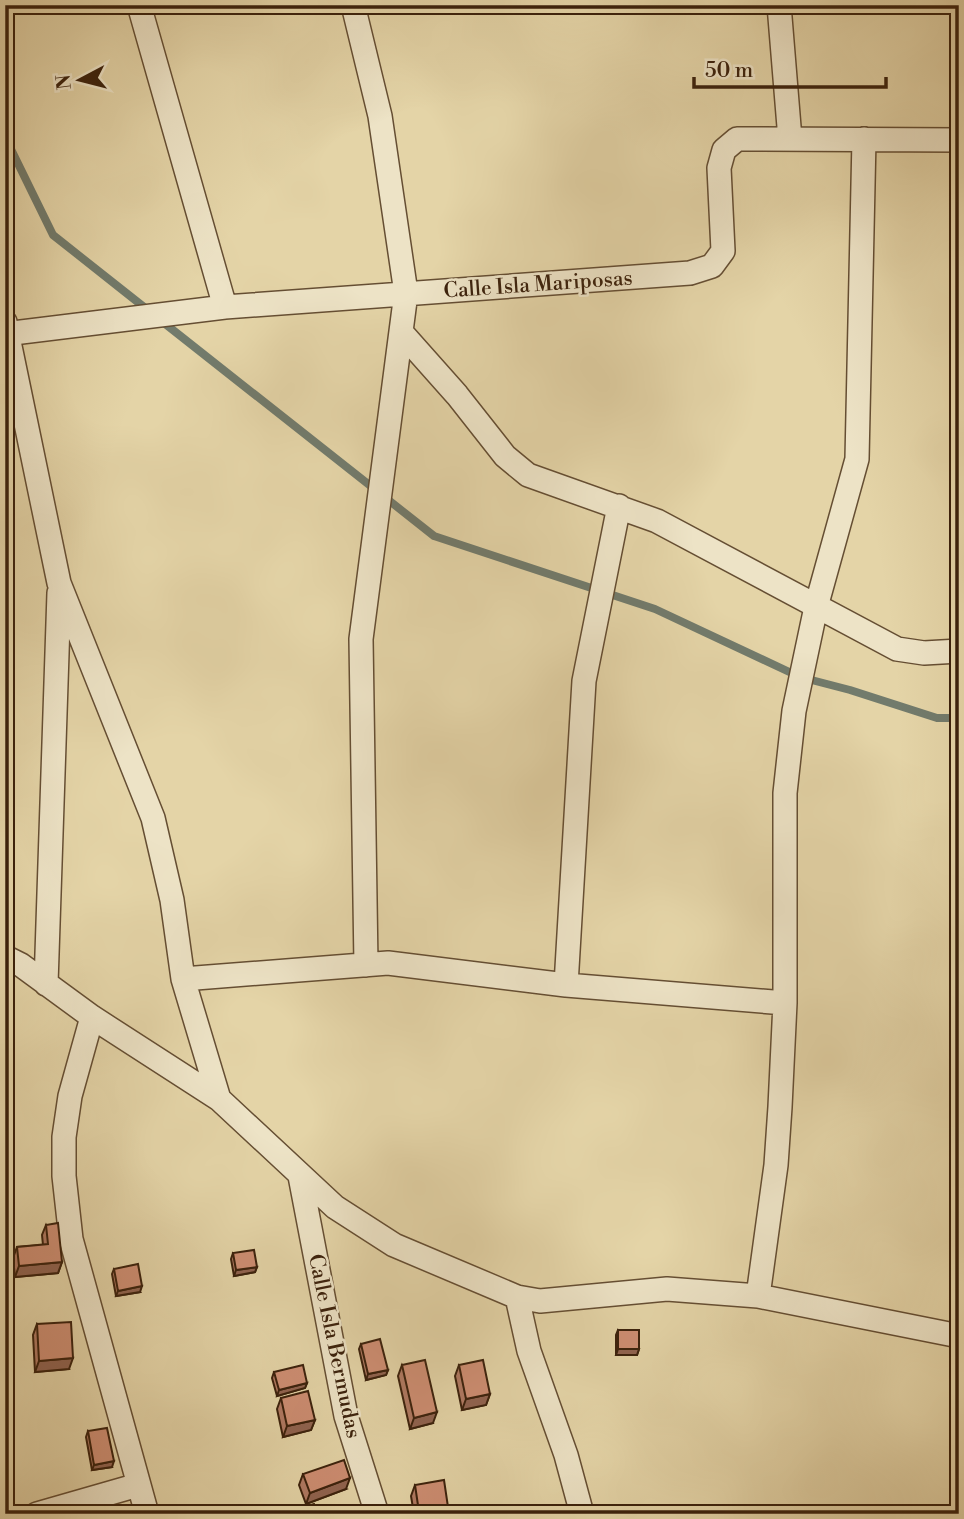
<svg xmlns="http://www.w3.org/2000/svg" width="964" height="1519" viewBox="0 0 964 1519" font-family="'Libre Bodoni',serif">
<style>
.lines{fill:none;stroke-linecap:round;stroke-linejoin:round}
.stream{stroke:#727b6c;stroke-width:8}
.street-casing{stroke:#654e33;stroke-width:26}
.street{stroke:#ede3c6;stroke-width:23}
.wall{fill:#b17a63;stroke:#3b210c;stroke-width:2}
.shaded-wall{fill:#906350;stroke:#3b210c;stroke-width:2}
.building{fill:#ce8e73;stroke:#3b210c;stroke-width:2}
.labels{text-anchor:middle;stroke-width:5;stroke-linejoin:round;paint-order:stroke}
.street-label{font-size:21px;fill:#3b210c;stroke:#ede3c6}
</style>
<rect width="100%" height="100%" fill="#e4d4a7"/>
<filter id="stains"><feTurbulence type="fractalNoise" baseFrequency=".00286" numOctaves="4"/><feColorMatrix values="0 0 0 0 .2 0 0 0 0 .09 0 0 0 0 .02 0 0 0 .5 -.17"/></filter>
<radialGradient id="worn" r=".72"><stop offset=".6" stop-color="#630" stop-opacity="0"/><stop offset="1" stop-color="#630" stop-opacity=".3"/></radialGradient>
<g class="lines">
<path class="stream" d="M5,137L53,235L149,311
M159,319L434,536L655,609L800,677L850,690L937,718H959"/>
<defs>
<path id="street" d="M139,5L225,307
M353,5L380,116L406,293L361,639L366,965
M779,5L790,139
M5,322L59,583L153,818L172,900L183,979L219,1099
M401,332L457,395L505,456L528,475L657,521L897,649L924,653L959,651
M5,334L225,307L690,273L712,266L723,251L719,168L724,150L737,139L959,140
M5,957L21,965L92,1017L219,1099L335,1207L394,1245L517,1297L540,1301L667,1289L758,1296L959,1336
M183,979L388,963L566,985L785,1003
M46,984L59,593
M566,985L584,681L619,506
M92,1017L70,1096L64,1137V1176L71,1239L147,1514
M300,1176L346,1416L377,1514
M758,1296L776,1165L780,1107L785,1003V793L794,711L816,607L857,459L864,139
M517,1297L529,1351L566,1455L582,1514
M37,1514L138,1485"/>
</defs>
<use href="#street" class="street-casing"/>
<use href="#street" class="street"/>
</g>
<path class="wall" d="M46,1225L62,1262L58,1273L15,1277L13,1258L17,1247L43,1245L42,1235Z
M233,1253L257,1267L255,1272L234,1276L231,1259Z
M114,1269L140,1292L116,1296L112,1274Z
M37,1324L69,1369L35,1372L33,1335Z
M618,1330L639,1349L637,1355H616V1335Z
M361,1344L388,1370L386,1375L366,1380L359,1349Z
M402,1365L433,1423L410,1429L398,1376Z
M459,1365L490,1394L486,1405L462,1410L455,1376Z
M274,1372L307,1383L305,1388L277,1396L272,1378Z
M281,1398L315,1420L311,1430L283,1437L277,1409Z
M88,1431L112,1467L92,1470L86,1437Z
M303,1474L346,1489L306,1504L299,1485Z
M415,1485L445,1514H414L411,1496Z"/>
<path class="shaded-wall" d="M5,1211H9L5,1221Z
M62,1262L58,1273L15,1277L19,1266Z
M257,1267L255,1272L234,1276L236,1270Z
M142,1286L140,1292L116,1296L118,1291Z
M618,1349H639L637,1355H616Z
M73,1358L69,1369L35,1372L39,1361Z
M388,1370L386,1375L366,1380L368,1374Z
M307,1383L305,1388L277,1396L279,1390Z
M490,1394L486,1405L462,1410L466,1399Z
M437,1412L433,1423L410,1429L414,1418Z
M315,1420L311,1430L283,1437L287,1426Z
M114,1461L112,1467L92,1470L94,1465Z
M350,1478L346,1489L306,1504L310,1493Z
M448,1507L445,1514H418L419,1512Z"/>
<path class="building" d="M5,681H7L6,692H5Z
M5,1178H7L9,1211H5Z
M58,1223L62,1262L19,1266L17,1247L48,1244L46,1225Z
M254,1250L257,1267L236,1270L233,1253Z
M138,1264L142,1286L118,1291L114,1269Z
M71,1322L73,1358L39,1361L37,1324Z
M618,1330H639V1349H618Z
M380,1339L388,1370L368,1374L361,1344Z
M425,1360L437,1412L414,1418L402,1365Z
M483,1360L490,1394L466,1399L459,1365Z
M303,1365L307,1383L279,1390L274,1372Z
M308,1391L315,1420L287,1426L281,1398Z
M107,1428L114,1461L94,1465L88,1431Z
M344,1460L350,1478L310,1493L303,1474Z
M444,1480L448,1507L419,1512L415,1485Z
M314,1504L317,1514H285V1513Z"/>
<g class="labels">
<g class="street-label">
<text transform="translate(538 284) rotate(-4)" y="7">Calle Isla Mariposas</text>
<text transform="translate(335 1346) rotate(78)" y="7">Calle Isla Bermudas</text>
</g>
</g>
<rect width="964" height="1519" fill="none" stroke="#e4d4a7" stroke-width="28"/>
<rect x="7" y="7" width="950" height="1505" fill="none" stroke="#3b210c" stroke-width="3.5"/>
<rect x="14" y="14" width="936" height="1491" fill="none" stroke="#3b210c" stroke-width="2"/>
<g transform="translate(80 80) rotate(263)" stroke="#ede3c6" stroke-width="5" paint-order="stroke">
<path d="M0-5L12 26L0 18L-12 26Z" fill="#3b210c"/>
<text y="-10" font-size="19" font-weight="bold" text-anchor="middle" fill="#3b210c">N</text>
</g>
<path d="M694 77v10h192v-10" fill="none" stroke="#3b210c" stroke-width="3.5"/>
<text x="705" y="77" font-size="21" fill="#3b210c" stroke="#ede3c6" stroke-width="5" paint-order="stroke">50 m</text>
<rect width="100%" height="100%" filter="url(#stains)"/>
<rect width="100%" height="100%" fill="url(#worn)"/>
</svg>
